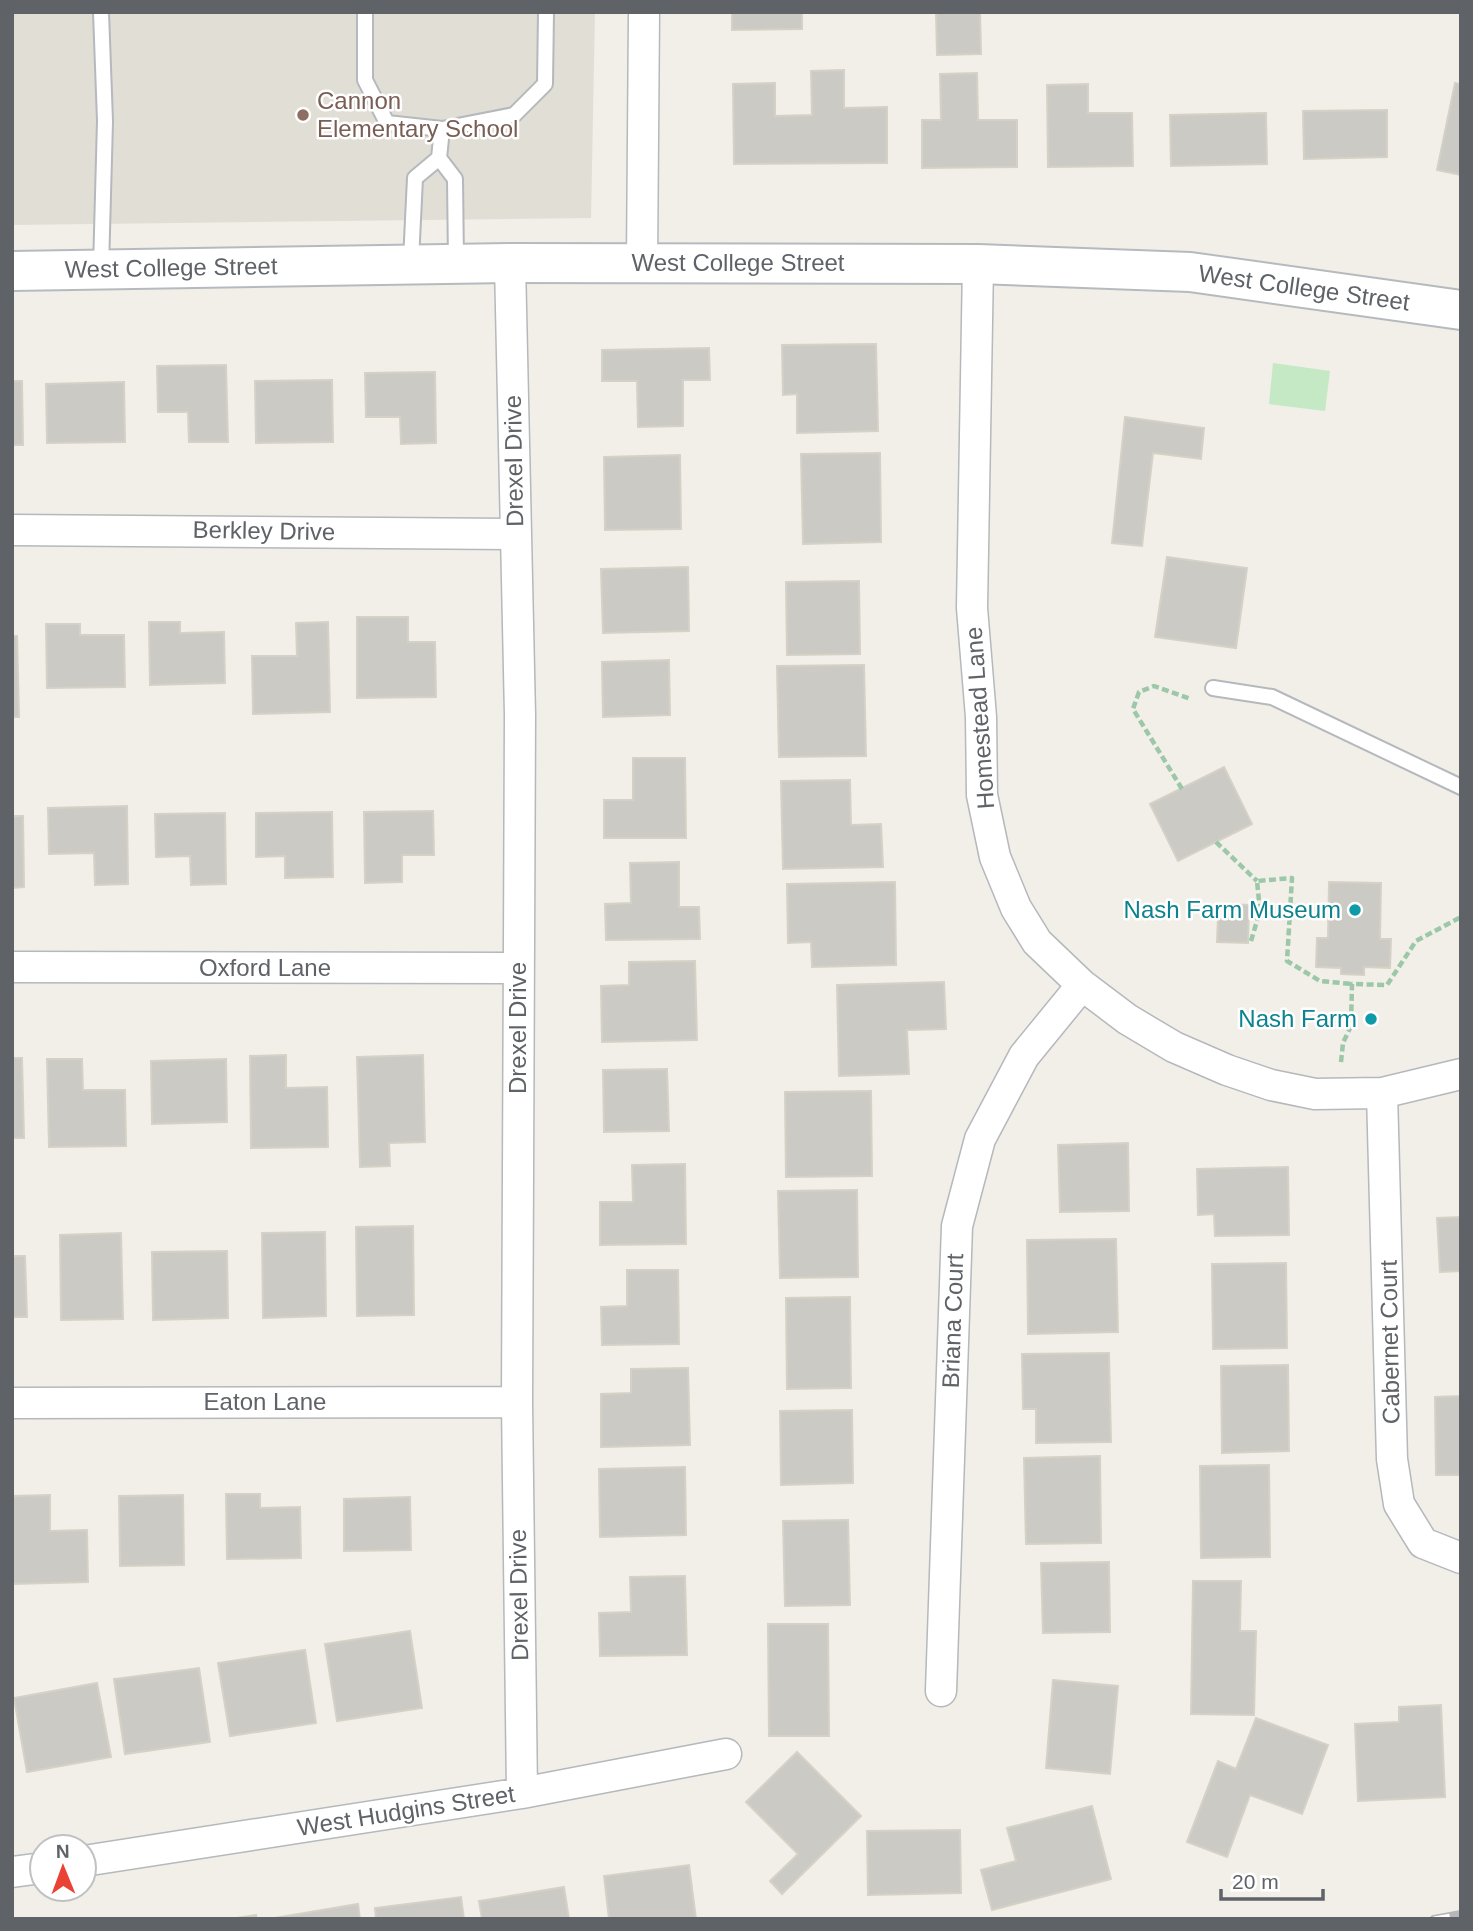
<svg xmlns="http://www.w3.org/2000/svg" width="1473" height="1931" viewBox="0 0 1473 1931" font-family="Helvetica,sans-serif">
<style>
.education{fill:#e1ded6}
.green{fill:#c5e8c5}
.building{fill:#cccac5;stroke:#d6d1c6;stroke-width:2}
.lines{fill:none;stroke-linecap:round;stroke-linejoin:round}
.lane-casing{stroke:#b5b8bc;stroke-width:18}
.street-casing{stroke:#b5b8bc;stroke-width:33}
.secondary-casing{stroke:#b6babf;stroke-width:42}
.path{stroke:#9cc7a9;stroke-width:4.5;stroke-dasharray:7 3.5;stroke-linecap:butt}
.lane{stroke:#fff;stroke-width:14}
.street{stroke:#fff;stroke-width:30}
.secondary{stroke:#fff;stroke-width:38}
.rail-casing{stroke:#b6b7b8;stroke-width:8}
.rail{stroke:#fff;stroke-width:5;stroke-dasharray:16;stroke-linecap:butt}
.education-dot{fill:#8d6e63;stroke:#fff;stroke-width:2.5}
.culture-dot{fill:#0f9aa8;stroke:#fff;stroke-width:2.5}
.labels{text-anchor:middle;stroke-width:5;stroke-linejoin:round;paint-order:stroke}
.education-label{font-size:24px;fill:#785e54;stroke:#fff;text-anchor:start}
.street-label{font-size:24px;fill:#5f6368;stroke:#fff}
.culture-label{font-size:24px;fill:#0d838f;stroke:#fff;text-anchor:end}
</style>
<rect width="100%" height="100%" fill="#f1efe8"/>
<path class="education" d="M12,12H595L591,218L12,225Z"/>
<path class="green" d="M1273,363L1330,371L1325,411L1269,404Z"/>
<path class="building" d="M732,12H802V29L732,30Z
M936,12H980L981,54L937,55Z
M844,70V108L887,107V163L734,164L733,84L775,83V116L812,115L811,71Z
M977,73L978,120H1017V167L922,168V120H941L940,74Z
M1455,83L1461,84V175L1437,170Z
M1088,84V113H1132L1133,166L1048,167L1047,85Z
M1387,110V157L1304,159L1303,111Z
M1266,113L1267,164L1171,166L1170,115Z
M876,344L878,431L797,433V394L783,395L782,345Z
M709,348L710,380H683V426L638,427L637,381H602V350Z
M226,365L228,442H189L188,412H158L157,366Z
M435,372L436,443L401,444L400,417H366L365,373Z
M332,380L333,442L256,443L255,381Z
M12,381H22L23,445H12Z
M124,382L125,442L47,443L46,384Z
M1125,417L1204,428L1201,459L1153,453L1142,546L1112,543Z
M880,453L881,542L803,544L801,454Z
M680,455L681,529L605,530L604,457Z
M1167,557L1247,568L1236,648L1155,637Z
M688,567L689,631L603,633L601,569Z
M859,581L860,654L787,655L786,582Z
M357,617H408V642H435L436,697L357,698Z
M149,622H180V633L224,632L225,683L150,685Z
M328,622L330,712L253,714L252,656H297L296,623Z
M46,624H80V635H124L125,687L47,688Z
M12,636H17L19,717H12Z
M669,660L670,715L603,717L602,662Z
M864,665L866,756L779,757L777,666Z
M633,758H685L686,838H604V800H633Z
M1224,767L1252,824L1178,861L1150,804Z
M850,780L851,825L881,824L883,867L783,869L781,781Z
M127,806L128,884L95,885L94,853L49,854L48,808Z
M433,811L434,855H402V882L365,883L364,812Z
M332,812L333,877L285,878V856L256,857V813Z
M225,813L226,884L191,885L190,856L156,857L155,814Z
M12,816H23L24,887L12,888Z
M679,862V907H699L700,939L606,940L605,904L631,903L630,863Z
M895,882L896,965L812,967L811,942L788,943L787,884Z
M1329,882L1381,883L1380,939H1391L1390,968L1364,967V975L1341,974V968L1316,967L1317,938H1328Z
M1227,904L1249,905L1248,943L1217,942L1218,919H1226Z
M695,961L697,1040L602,1042L601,986L629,985V962Z
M944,982L946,1029L907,1030L909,1074L839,1076L837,985Z
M286,1055V1088L327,1087L328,1147L251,1148L250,1056Z
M423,1055L425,1142L389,1143L390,1166L360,1167L357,1057Z
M12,1058H22L24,1138H12Z
M47,1059H82L83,1090H125L126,1146L49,1147Z
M226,1059L227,1122L152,1124L151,1061Z
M667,1069L669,1131L604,1132L603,1070Z
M871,1091L872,1176L786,1177L785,1092Z
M1128,1143L1129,1211L1060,1212L1058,1145Z
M685,1164L686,1244L600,1245V1202H633L632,1165Z
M1288,1167L1289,1235L1215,1236L1214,1214L1198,1215L1197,1169Z
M857,1190L858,1277L780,1278L778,1191Z
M1461,1217V1271L1440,1272L1437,1218Z
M413,1226L414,1315L357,1316L356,1227Z
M325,1232L326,1316L263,1318L262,1233Z
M121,1233L123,1319L61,1320L60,1235Z
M1116,1239L1118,1332L1028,1334L1027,1240Z
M227,1251L228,1318L153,1320L152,1252Z
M12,1256H25L27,1317H12Z
M1286,1263L1287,1348L1213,1349L1212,1264Z
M627,1270H678L679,1344L602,1345L601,1307L627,1306Z
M850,1297L851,1388L787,1389L786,1298Z
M1109,1353L1111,1442L1036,1443V1409H1023L1022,1354Z
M1288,1365L1289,1451L1222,1453L1221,1366Z
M688,1368L690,1445L601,1447V1394L631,1393V1369Z
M1461,1396V1475H1436L1435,1397Z
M852,1410L853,1483L781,1485L780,1411Z
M1100,1456L1101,1543L1026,1544L1024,1458Z
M1269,1465L1270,1557L1201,1558L1200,1466Z
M685,1467L686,1535L600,1537L599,1469Z
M226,1494H260V1508L300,1507L301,1558L227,1559Z
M50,1495V1531L87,1530L88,1582L12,1584V1496Z
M183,1495L184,1565L120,1566L119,1496Z
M410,1497L411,1550L344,1551V1499Z
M848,1520L850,1605L785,1606L783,1521Z
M1109,1562L1110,1632L1043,1633L1041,1563Z
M685,1576L687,1655L600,1656L599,1613L631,1612L630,1577Z
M1193,1581H1241L1240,1631H1256L1254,1715L1191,1714Z
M768,1624H828L829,1736H769Z
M410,1631L422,1708L337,1721L325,1644Z
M305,1650L316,1723L230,1736L218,1663Z
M199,1668L210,1742L125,1754L114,1679Z
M1053,1680L1118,1686L1110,1774L1046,1768Z
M97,1683L111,1757L27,1772L14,1698Z
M1441,1705L1445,1797L1358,1801L1355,1724L1399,1722V1707Z
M1256,1718L1328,1745L1302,1814L1250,1795L1227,1857L1187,1842L1218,1761L1236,1769Z
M797,1752L861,1816L782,1894L770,1881L798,1854L746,1802Z
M1092,1806L1111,1879L992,1910L981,1870L1016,1861L1007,1828Z
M960,1830L961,1893L868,1895L867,1831Z
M689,1865L696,1919H609L604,1876Z
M564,1887L569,1919H482L479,1901Z
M461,1897L464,1919H376L375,1908Z
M358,1904L360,1919H274V1918Z
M256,1915L257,1919H230Z"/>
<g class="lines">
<defs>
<path id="lane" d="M365,12V80L387,123L442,129L514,115L545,84L546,12
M439,158L442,129
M411,261L415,178L439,158L455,179L456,262
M101,269L105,121L101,12
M1213,688L1272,697L1461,787"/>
<path id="street" d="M510,263L520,715L517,1402L522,1793
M642,263L644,12
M978,264L972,608L981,717L982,795L995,857L1016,908L1037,942L1082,985L1127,1019L1174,1047L1227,1070L1271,1085L1315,1094L1382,1093L1461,1074
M12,530L516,534
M12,967L518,968
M1382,1093L1392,1459L1399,1504L1423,1543L1461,1558
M12,1403L517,1402
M941,1691L957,1226L980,1139L1024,1056L1082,985
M84,1861L522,1793L726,1754
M12,1872L42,1868"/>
<path id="secondary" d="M12,271L510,263L978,264L1190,272L1461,310"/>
</defs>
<use href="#lane" class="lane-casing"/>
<use href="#street" class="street-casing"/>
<use href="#secondary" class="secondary-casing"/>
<path class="path" d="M1182,789L1133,709L1139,692L1154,686L1191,699
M1216,842L1257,881
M1251,941L1260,911L1257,881L1292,878L1287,961L1320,981L1352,984
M1341,1062L1343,1043L1351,1026L1352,984L1387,985L1416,941L1461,917"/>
<use href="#lane" class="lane"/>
<use href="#street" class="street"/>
<use href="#secondary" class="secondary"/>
<defs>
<path id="rail" d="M1434,1919L1461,1914"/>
</defs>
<use href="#rail" class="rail-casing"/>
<use href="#rail" class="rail"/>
</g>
<circle class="education-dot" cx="303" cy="115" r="7"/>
<g class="culture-dot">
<circle cx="1355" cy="910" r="7"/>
<circle cx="1371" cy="1019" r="7"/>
</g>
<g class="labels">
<g class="education-label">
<text x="317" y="109">Cannon<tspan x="317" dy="28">Elementary School</tspan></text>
</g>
<g class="street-label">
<text x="738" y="271">West College Street</text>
<text transform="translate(171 268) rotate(-1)" y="8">West College Street</text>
<text transform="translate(1304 288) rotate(8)" y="8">West College Street</text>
<text transform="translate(514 461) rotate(-91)" y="8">Drexel Drive</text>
<text transform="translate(264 531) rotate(1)" y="8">Berkley Drive</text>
<text transform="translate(980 718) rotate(-94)" y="8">Homestead Lane</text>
<text x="265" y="976">Oxford Lane</text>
<text transform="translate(518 1028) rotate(-90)" y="8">Drexel Drive</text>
<text transform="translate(953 1321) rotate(-88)" y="8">Briana Court</text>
<text transform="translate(1390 1342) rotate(-91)" y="8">Cabernet Court</text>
<text x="265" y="1410">Eaton Lane</text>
<text transform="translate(519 1595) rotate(-91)" y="8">Drexel Drive</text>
<text transform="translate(406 1811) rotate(-9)" y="8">West Hudgins Street</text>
</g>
<g class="culture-label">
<text x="1341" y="918">Nash Farm Museum</text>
<text x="1357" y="1027">Nash Farm</text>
</g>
</g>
<rect width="1473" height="1931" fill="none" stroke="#5f6368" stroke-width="28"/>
<g transform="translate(63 1868) rotate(359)"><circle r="33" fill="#ffffff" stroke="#bfc1c3" stroke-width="2"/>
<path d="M0-5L12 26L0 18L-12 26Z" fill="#ea4335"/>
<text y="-10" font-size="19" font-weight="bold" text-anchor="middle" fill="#5f6368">N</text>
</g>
<path d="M1221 1889v10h102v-10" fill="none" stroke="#5f6368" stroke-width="3.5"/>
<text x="1232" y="1889" font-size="21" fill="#5f6368" stroke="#ffffff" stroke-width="5" paint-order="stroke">20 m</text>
</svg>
